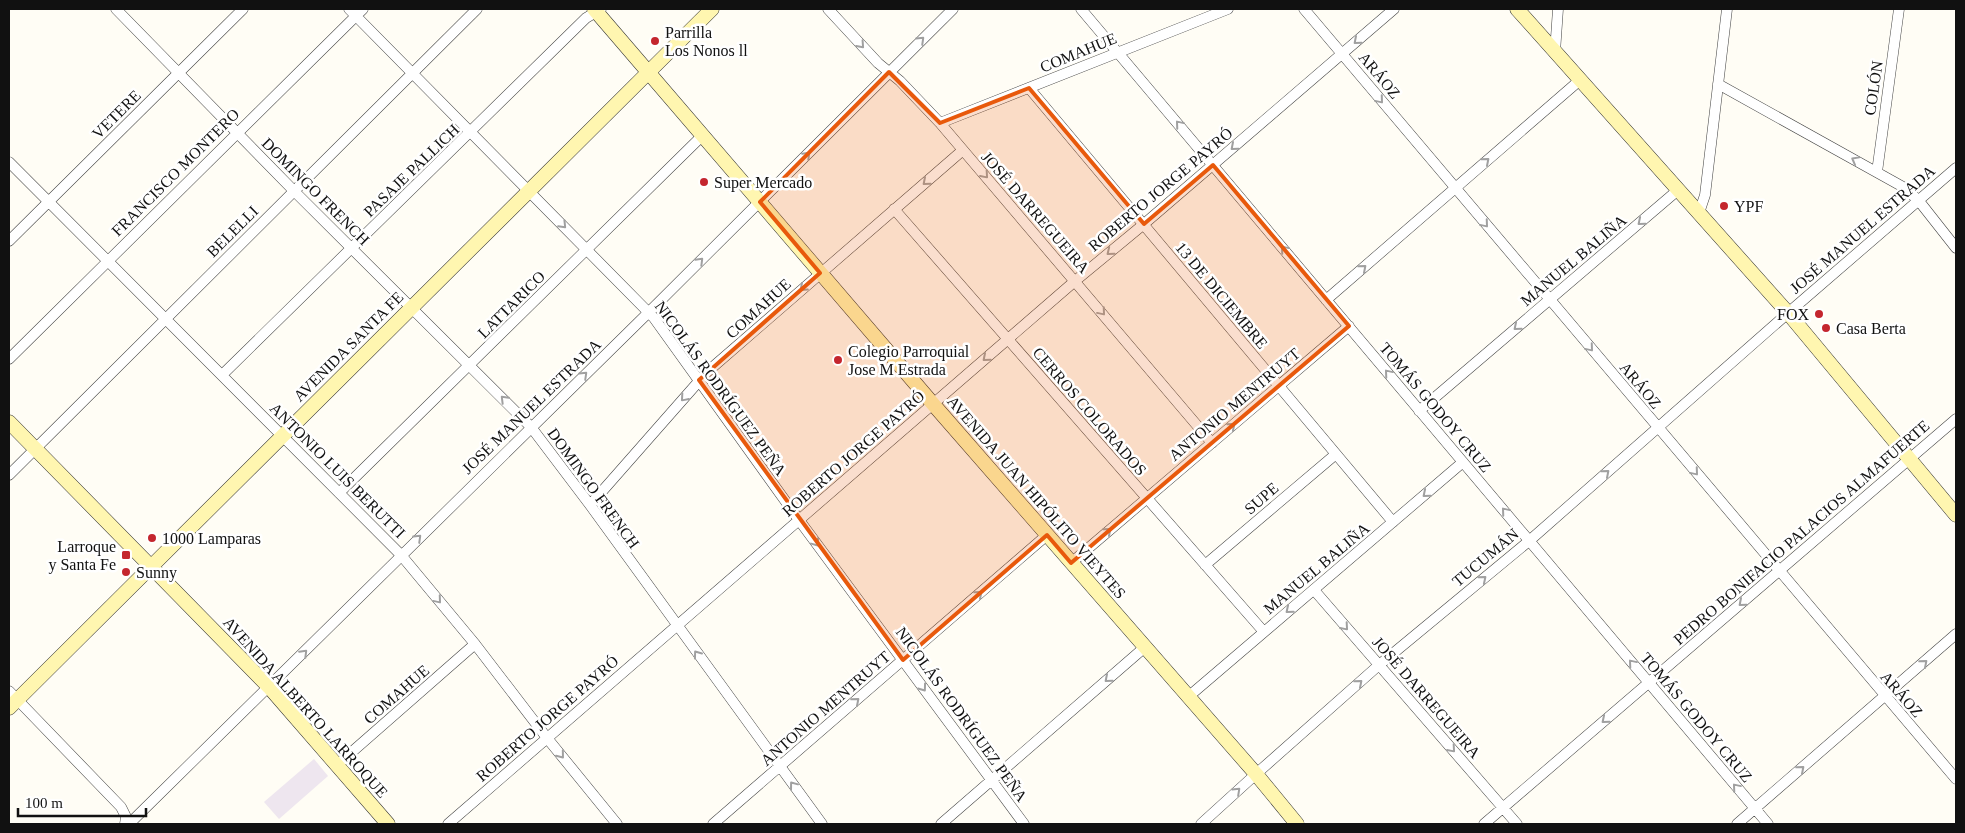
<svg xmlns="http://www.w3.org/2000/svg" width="1965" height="833" viewBox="0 0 1965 833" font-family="Georgia,serif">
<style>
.industrial{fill:#eee6ef}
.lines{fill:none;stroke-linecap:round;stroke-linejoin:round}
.street-casing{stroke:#444;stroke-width:11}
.secondary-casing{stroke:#333;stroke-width:15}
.street{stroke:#fff;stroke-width:10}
.secondary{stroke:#fff6b0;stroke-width:14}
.oneway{stroke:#a0a0a0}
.marked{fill:#e8590c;fill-opacity:0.2;stroke:#e8590c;stroke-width:4;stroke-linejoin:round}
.poi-dot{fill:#c4262e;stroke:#fff;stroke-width:2}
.labels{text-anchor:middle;stroke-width:5;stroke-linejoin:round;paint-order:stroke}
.poi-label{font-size:16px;fill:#111;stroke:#fff;text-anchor:start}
.street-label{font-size:16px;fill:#111;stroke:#fff}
</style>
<rect width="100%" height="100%" fill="#fffdf5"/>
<path class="industrial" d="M314,759L328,776L279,819L264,802Z"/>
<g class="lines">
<defs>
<path id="street" d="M116,9L294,191L531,427L590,505L822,824
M349,9L654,318L799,520L1024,824
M828,9L878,63L900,81L940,123L1212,443
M1081,9L1768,824
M1304,9L1956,779
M1555,52L1558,9
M1718,84L1905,188L1919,201L1956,248
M1029,88L1393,522
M940,123L1228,9
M9,162L401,555L475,644L547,738L617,824
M1877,172L1899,9
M894,209L1264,632
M1699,213L1705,195L1727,9
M9,241L243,9
M1326,300L1580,80
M9,359L363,9
M222,375L586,18L601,9
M1419,411L1678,190
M9,475L477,9
M339,493L703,135
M590,505L707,372L963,150
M1071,563L1349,326
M1205,565L1336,454
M1314,590L1517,824
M9,691L121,807L126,817L125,824
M1188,697L1463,462
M337,765L475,644
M129,824L649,312L953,9
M448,824L1075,281L1144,224L1394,9
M713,824L1047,535
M941,824L1145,647
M1201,824L1256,774L1379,665L1529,541L1788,313L1956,168
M1484,824L1956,419
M1737,824L1956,634"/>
<path id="secondary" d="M594,9L933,404L1256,774L1297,824
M1517,9L1788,313L1956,515
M9,422L269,687L388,824
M9,708L712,9"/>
</defs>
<use href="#street" class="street-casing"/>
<use href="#secondary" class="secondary-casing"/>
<use href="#street" class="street"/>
<use href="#secondary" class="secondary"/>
</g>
<defs><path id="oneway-chevron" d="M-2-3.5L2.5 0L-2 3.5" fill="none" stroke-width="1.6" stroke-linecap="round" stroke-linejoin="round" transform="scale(1.25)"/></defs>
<g class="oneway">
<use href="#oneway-chevron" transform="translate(921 40) rotate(-44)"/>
<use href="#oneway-chevron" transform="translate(1357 41) rotate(139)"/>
<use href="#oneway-chevron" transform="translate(861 45) rotate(48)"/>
<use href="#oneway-chevron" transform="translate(1380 100) rotate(50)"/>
<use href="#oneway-chevron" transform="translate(1179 124) rotate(-130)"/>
<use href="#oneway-chevron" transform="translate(1234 147) rotate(139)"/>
<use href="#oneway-chevron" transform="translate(807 155) rotate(-45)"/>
<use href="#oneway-chevron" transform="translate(1855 160) rotate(-151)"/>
<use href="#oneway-chevron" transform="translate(1486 161) rotate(-41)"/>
<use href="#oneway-chevron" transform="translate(985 175) rotate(49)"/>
<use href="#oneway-chevron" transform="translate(926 182) rotate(139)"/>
<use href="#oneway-chevron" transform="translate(1641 222) rotate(140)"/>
<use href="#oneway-chevron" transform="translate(1485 224) rotate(50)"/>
<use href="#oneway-chevron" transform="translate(563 225) rotate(46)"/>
<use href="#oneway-chevron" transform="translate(1284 249) rotate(-130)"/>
<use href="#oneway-chevron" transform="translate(1110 252) rotate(141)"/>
<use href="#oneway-chevron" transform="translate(700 261) rotate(-45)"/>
<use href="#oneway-chevron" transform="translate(1363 268) rotate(-41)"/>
<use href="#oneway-chevron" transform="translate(803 288) rotate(138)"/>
<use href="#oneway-chevron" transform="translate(1102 312) rotate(50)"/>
<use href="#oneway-chevron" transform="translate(1517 327) rotate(140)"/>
<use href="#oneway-chevron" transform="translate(1590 348) rotate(50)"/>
<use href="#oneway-chevron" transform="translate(986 358) rotate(139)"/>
<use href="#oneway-chevron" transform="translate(1388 373) rotate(-130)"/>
<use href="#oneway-chevron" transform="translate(584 375) rotate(-44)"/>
<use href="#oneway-chevron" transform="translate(684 398) rotate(131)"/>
<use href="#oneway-chevron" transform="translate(504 399) rotate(-135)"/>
<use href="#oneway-chevron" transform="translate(1232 426) rotate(-40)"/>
<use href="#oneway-chevron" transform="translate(1695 472) rotate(50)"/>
<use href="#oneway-chevron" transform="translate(1606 473) rotate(-41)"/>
<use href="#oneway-chevron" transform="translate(1426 494) rotate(140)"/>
<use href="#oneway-chevron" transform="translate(1505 511) rotate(-130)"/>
<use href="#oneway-chevron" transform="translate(1108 531) rotate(-41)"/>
<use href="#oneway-chevron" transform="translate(418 538) rotate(-44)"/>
<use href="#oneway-chevron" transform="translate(816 543) rotate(53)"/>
<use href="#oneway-chevron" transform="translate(1483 579) rotate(-40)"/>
<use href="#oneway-chevron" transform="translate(979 594) rotate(-41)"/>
<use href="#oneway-chevron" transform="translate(438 600) rotate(50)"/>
<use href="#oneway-chevron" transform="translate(1742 603) rotate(139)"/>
<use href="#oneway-chevron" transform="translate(1289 610) rotate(140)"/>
<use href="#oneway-chevron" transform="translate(1345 627) rotate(49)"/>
<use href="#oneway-chevron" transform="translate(304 653) rotate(-45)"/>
<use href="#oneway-chevron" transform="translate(697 654) rotate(-126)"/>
<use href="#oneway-chevron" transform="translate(1632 663) rotate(-130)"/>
<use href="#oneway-chevron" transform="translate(1924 663) rotate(-41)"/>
<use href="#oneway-chevron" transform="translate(1108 679) rotate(139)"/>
<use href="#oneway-chevron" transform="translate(1359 683) rotate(-41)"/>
<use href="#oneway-chevron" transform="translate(923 688) rotate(54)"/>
<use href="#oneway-chevron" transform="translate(856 701) rotate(-41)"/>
<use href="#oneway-chevron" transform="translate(1605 720) rotate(140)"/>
<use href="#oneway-chevron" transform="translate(1452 749) rotate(49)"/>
<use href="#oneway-chevron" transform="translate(561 755) rotate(51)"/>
<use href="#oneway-chevron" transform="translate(1801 769) rotate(-41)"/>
<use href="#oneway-chevron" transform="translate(793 785) rotate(-127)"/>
<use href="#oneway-chevron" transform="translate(1736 787) rotate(-130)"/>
<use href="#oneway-chevron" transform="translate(1237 791) rotate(-43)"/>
</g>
<path class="marked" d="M889,72L940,123L1029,88L1144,224L1213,165L1349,326L1071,563L1047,535L903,660L699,380L820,273L760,202Z"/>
<g class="poi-dot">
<circle cx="655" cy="41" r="5"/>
<circle cx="704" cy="182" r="5"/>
<circle cx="1724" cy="206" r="5"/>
<circle cx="1819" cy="314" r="5"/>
<circle cx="1826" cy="328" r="5"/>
<circle cx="838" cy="360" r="5"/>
<circle cx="152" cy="538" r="5"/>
<rect x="121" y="550" width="10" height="10" rx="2.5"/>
<circle cx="126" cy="572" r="5"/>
</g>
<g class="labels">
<g class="poi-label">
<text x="665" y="38">Parrilla<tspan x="665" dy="18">Los Nonos ll</tspan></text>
<text x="714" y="188">Super Mercado</text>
<text x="1734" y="212">YPF</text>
<text x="1809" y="320" text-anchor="end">FOX</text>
<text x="1836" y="334">Casa Berta</text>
<text x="848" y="357">Colegio Parroquial<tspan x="848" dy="18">Jose M Estrada</tspan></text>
<text x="162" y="544">1000 Lamparas</text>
<text x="116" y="552" text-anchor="end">Larroque<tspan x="116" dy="18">y Santa Fe</tspan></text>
<text x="136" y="578">Sunny</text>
</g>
<g class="street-label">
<text transform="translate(1078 52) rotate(-22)" y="6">COMAHUE</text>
<text transform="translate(1380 75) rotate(50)" y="6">ARÁOZ</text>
<text transform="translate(1873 88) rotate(-82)" y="6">COLÓN</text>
<text transform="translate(116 114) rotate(-45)" y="6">VETERE</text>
<text transform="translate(411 170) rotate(-44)" y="6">PASAJE PALLICH</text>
<text transform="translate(175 172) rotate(-45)" y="6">FRANCISCO MONTERO</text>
<text transform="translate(1160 189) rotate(-40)" y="6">ROBERTO JORGE PAYRÓ</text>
<text transform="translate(316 191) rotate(45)" y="6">DOMINGO FRENCH</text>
<text transform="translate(1036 212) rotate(49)" y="6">JOSÉ DARREGUEIRA</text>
<text transform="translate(1862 229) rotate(-41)" y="6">JOSÉ MANUEL ESTRADA</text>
<text transform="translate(232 231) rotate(-45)" y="6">BELELLI</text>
<text transform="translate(1573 260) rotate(-40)" y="6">MANUEL BALIÑA</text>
<text transform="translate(1222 295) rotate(50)" y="6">13 DE DICIEMBRE</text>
<text transform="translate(511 304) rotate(-45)" y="6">LATTARICO</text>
<text transform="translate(758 308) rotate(-42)" y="6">COMAHUE</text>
<text transform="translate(348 346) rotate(-45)" y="6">AVENIDA SANTA FE</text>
<text transform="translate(1641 385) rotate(50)" y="6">ARÁOZ</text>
<text transform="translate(721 388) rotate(54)" y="6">NICOLÁS RODRÍGUEZ PEÑA</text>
<text transform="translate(1234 404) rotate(-40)" y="6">ANTONIO MENTRUYT</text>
<text transform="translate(531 406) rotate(-44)" y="6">JOSÉ MANUEL ESTRADA</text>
<text transform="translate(1436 407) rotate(50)" y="6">TOMÁS GODOY CRUZ</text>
<text transform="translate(1090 411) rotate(49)" y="6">CERROS COLORADOS</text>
<text transform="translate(853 453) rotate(-41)" y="6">ROBERTO JORGE PAYRÓ</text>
<text transform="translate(338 470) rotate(45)" y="6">ANTONIO LUIS BERUTTI</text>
<text transform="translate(594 488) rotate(54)" y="6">DOMINGO FRENCH</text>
<text transform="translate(1037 497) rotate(49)" y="6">AVENIDA JUAN HIPÓLITO VIEYTES</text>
<text transform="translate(1261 498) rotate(-41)" y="6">SUPE</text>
<text transform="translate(1801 532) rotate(-41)" y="6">PEDRO BONIFACIO PALACIOS ALMAFUERTE</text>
<text transform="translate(1485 557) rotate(-40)" y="6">TUCUMÁN</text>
<text transform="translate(1316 568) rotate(-40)" y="6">MANUEL BALIÑA</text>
<text transform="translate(396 694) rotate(-41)" y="6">COMAHUE</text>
<text transform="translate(1902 694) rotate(49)" y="6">ARÁOZ</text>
<text transform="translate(1427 697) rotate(49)" y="6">JOSÉ DARREGUEIRA</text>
<text transform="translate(306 707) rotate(48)" y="6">AVENIDA ALBERTO LARROQUE</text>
<text transform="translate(825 708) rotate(-41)" y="6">ANTONIO MENTRUYT</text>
<text transform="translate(962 714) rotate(54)" y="6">NICOLÁS RODRÍGUEZ PEÑA</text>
<text transform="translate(1697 717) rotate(50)" y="6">TOMÁS GODOY CRUZ</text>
<text transform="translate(547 718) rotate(-41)" y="6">ROBERTO JORGE PAYRÓ</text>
</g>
</g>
<rect width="1965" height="833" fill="none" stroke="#111111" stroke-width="20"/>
<path d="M18 808v8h128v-8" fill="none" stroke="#111111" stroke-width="2.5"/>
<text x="25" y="808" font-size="15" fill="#111111" stroke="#ffffff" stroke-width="4" paint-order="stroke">100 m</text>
</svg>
